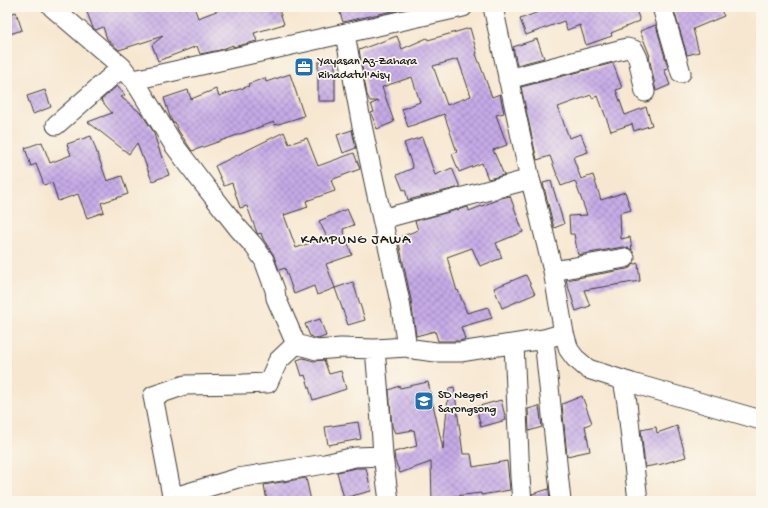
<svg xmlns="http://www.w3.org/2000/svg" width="768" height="508" viewBox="0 0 768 508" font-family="'Gochi Hand',sans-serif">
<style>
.building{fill:url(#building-cross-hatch);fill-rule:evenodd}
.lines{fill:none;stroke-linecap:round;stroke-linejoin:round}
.minor-casing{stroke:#3d3a37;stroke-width:21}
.minor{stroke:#fff;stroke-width:19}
.labels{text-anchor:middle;stroke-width:3.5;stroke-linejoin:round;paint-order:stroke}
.poi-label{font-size:12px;fill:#1c1c1c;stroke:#fbf7ec;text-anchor:start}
.quarter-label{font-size:14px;letter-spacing:1px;fill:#1c1c1c;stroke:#fbf7ec}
</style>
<defs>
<pattern id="building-cross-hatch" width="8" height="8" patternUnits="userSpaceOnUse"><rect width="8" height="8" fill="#c6aae7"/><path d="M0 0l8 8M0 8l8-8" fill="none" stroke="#a08aba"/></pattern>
</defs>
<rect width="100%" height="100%" fill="#fbf7ec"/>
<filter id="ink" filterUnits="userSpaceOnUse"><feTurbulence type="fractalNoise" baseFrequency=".025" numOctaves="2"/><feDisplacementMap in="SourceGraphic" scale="8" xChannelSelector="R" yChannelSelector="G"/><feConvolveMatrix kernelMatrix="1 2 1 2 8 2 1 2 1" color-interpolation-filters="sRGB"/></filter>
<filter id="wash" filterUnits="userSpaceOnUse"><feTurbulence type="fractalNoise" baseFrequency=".012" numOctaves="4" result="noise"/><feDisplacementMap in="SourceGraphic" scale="16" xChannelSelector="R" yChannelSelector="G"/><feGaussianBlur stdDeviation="0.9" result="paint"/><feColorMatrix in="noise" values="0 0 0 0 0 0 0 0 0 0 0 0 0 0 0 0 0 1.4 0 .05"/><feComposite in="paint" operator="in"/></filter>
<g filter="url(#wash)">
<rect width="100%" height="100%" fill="#f7e7d0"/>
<g id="blocks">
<path class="building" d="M85,7H103L104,11L114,7H194L198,18L227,7H278L284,24L254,33L257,41L233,47V45L220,50L200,54L197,46L158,61L152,45L163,36L119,50L107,39L103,27L96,30L93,28Z
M338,7H403V8L397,10L343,22Z
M552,7H604L606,11L616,7H635L640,21L611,33L612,36L586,45L580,25L567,30L564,21L526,35L520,19Z
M673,7H719L724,16L693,29L699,52L687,55Z
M16,12L22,30L7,35V15Z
M656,25L668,68L664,69L670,85L656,91L649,56H650L640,31Z
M470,28L477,53L476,54L492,97L500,94L504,113L496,115L507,145L493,150L504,175L488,179L482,163L459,172L452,154L457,152L444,114L408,127L402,109L420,102L412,77L382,87L394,122L377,129L371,113L374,112L371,104L379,101H370L367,95L359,50L397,36L402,49L427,38L428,40ZM458,59L471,96L447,105L433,66Z
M537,39L544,58L517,65L513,47Z
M318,62H335V101H318Z
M613,63L622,88L616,90L625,115L646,107L652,125L634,131L632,124L611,131L598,96L592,98L591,95L558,107L569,138L581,134L588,152L573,157L581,179L593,175L601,200L625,192L631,210L620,213L621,239L630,237L632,250L628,248L623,247L578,255L574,234H570L569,216L587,215L575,181L561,186L550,156L537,160L521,87Z
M290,74L304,116L275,125L274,122L192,151L178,130L175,122L173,123L170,117L164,98L188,90L191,99L216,89L219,96L249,86L248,84L265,78L266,82Z
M117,86L125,95L121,97L141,113L153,131L162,158L163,157L169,175L152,181L143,157H142L137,143L129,154L88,122L112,113L101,100Z
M45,90L51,107L33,114L27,96Z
M352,130L356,148L343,153L337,135Z
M284,132L289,144L307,138L318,166L354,153L360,169L331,180L335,191L306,201L308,207L284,215L296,248L327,237L319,221L347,209L354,225L343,229L352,255L326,264L335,288L317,295L314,286L294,294L285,268L279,270L273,254L263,239L261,233L258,234L257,233L247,206L240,208L232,183L224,186L215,166Z
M91,136L107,181L122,176L128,194L101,203L104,212L87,218L78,194L58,201L52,182L44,185L36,164L31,166L25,148L42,142L50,163L71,155L67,144Z
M422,137L435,175L452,168L460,187L408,200L405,189L403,190L397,175L413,168L404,143Z
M551,181L564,224L554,228L543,183Z
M510,196L523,232L496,243L502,258L480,266L472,248L447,257L457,291L458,290L467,313L488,307L492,318L461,327L465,339L460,341H438L435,331L416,336L411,300L398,238L418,230L415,221L468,207L469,211L497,200V199Z
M634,263L635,264L638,263L640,281L584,290L590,306L576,311L566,280L627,269L632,267Z
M526,275L535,294L502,308L494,288Z
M353,282L365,320L348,325L335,288Z
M320,319L326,336L318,339L310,336L305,324Z
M303,358L314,361L324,360L329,374L341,371L346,389L313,400L305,375L302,376L297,360Z
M428,382L443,449L449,388L454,387L463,454H471L473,467L507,461L510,490L481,495V493L446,497V501H432L431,462L400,473L395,461L394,452L417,446L414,430L395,433L392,426L389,390L399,386L400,388Z
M582,396L592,423L585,426L590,451L567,456L562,404Z
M501,400L506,420L481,427L476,407Z
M539,406L542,427L529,431L528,409Z
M358,422L361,439L328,445L325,427Z
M677,426L686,457L662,464L645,467L641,430L656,427L657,433Z
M356,468H366L371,491L344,498L337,472Z
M306,478L311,501H267L264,485Z
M549,489L550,501H533L532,494Z"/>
</g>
</g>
<g filter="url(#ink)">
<use href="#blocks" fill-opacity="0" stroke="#3d3a37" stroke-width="1"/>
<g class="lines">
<defs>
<path id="minor" d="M52,7L122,67L128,75L134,80L463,7
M493,7L530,179L534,193L553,271L564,333L569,350L575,358L588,369L632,383L761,420
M662,7L681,73
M345,34L361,121L400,302L407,347
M508,79L627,48L634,50L638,58L645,92
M134,80L174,145L198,177L238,228L254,246L264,260L275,290L276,298L296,344L317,350L341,348L375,349L407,347L413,349L436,352H460L544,339L564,333
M56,125L122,67
M382,219L530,179
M553,271L625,258
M544,339L561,501
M514,344L520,478L522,501
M375,349L380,408L383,456L389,501
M623,380L627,403L638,501
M172,496L181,495L238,478L325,464L355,457L383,456
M173,501L153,396L185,385L243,384L268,383L278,361L296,344"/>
</defs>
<use href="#minor" class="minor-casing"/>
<use href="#minor" class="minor"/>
</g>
</g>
<defs>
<symbol id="office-square" viewBox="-11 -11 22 22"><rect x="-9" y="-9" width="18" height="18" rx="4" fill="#1f6fb2" stroke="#fbf7ec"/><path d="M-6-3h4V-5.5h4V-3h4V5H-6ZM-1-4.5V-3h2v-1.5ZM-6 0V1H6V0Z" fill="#fff"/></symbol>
<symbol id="school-square" viewBox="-11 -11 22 22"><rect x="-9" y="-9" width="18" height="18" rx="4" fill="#1f6fb2" stroke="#fbf7ec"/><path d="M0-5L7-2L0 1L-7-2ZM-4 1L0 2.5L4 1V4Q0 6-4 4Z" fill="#fff"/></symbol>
</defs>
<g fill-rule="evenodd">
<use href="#office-square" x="293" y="56" width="22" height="22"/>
<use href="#school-square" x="413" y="390" width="22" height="22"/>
</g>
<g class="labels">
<g class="poi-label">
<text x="318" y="64">Yayasan Az-Zahara<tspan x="318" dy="14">Rihadatul'Aisy</tspan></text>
<text x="438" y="398">SD Negeri<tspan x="438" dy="14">Sarongsong</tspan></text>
</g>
<g class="quarter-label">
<text x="356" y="243">KAMPUNG JAWA</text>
</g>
</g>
<rect width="768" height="508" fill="none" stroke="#fbf7ec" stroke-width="24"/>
</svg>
